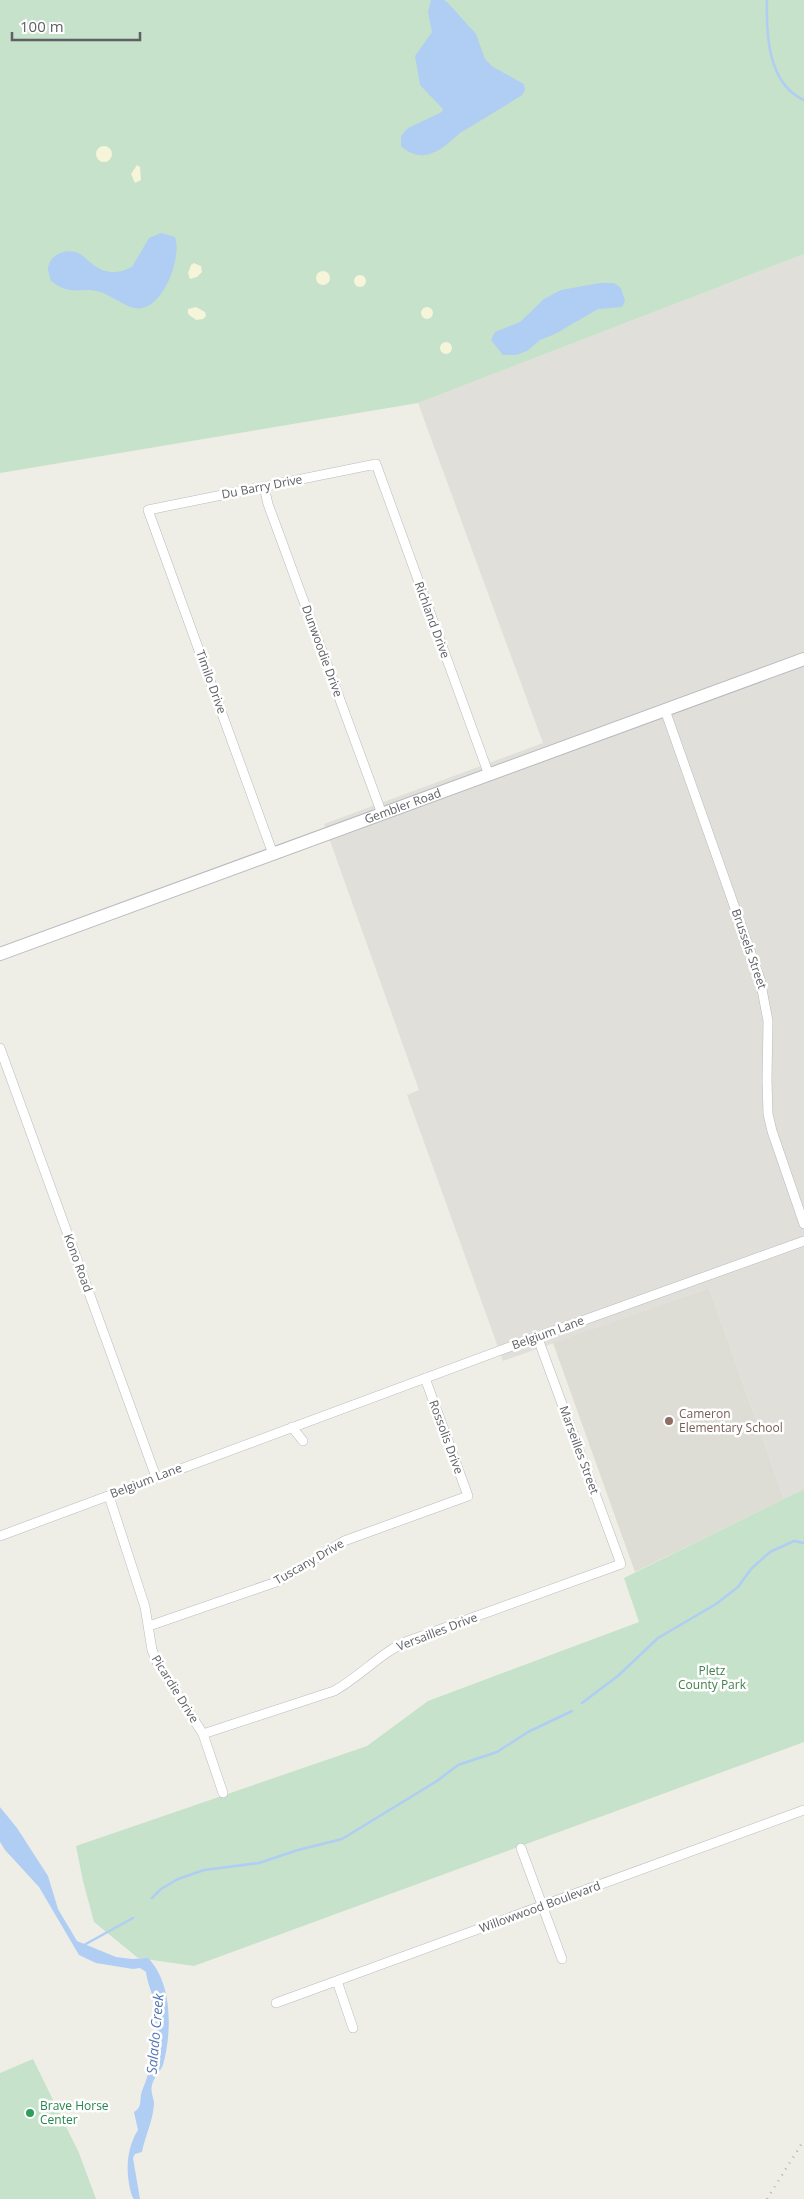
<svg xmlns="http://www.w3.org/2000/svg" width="804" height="2199" viewBox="0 0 804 2199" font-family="'Open Sans',sans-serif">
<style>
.industrial{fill:#e0dfda}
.education{fill:#deddd5}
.green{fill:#c6e2ca}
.sand{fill:#f6f4d9}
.water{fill:#b0cdf4}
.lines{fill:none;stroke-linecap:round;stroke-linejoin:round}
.stream{stroke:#b0cdf4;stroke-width:2.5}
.street-casing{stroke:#b8babe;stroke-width:10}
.secondary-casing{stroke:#b8b9be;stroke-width:14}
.street{stroke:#fff;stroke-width:9}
.secondary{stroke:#fff;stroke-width:12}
.rail{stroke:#b4b4b5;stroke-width:2.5;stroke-dasharray:1 6;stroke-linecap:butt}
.education-dot{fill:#8d6e63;stroke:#fff;stroke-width:2}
.leisure-dot{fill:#2e9e5b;stroke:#fff;stroke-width:2}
.labels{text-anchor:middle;stroke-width:5;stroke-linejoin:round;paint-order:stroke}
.street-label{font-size:12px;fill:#5e6065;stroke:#fff}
.education-label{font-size:12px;fill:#785e54;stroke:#fff;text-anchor:start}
.park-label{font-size:12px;fill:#41814d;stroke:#fff}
.leisure-label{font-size:12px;fill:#27864d;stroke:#fff;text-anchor:start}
.water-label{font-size:14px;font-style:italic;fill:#5576b5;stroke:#fff}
</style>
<rect width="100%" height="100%" fill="#eeeee6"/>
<path class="industrial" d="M804,254V1489L784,1499L709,1288L503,1361L407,1095L419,1090L324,824L543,743L418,403Z"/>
<path class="education" d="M709,1288L784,1499L635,1572L553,1343Z"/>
<path class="green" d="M0,0H804V254L418,403L0,473Z
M804,1489V1742L194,1966L138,1958L94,1922L83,1881L76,1846L367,1746L428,1701L639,1622L624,1578Z
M33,2059L79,2153L96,2199H0V2073Z"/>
<path class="sand" d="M96 154a8 8 0 1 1 16 0a8 8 0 1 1-16 0Z
M137,165L140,167L141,180L135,183L131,174Z
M194,263L201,266L202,272L197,277L190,279L188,273L191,265Z
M316 278a7 7 0 1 1 14 0a7 7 0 1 1-14 0Z
M354 281a6 6 0 1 1 12 0a6 6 0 1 1-12 0Z
M196,307L205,312L206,316L203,319L196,320L188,314V309Z
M421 313a6 6 0 1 1 12 0a6 6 0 1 1-12 0Z
M440 348a6 6 0 1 1 12 0a6 6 0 1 1-12 0Z"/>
<path class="water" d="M431,0H444L448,3L476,34L485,59L493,67L524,84L525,90L522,95C502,108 481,120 460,133C451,140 444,149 432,153C421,158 409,154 401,146V136L408,128L442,112L443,109L420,85L415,56L432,32L428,12Z
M161,233L175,237C182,256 165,304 142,308C130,311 114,297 103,293C81,285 73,298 51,281C50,278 49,274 48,270C48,254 68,247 80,254C89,260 95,269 106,271C115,274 123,271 132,267L149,238Z
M600,283H614L621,288L625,301L622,307L598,309L555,334L540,340L527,351L516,355H503L491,340L495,332L520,322L544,299L561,290Z
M0,1807L17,1828L48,1876L58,1909L77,1941L116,1957L132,1959L148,1958C173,1983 172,2033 163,2065C160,2072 154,2077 152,2085C150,2093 154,2097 154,2104C153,2121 145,2136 142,2152L135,2154L133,2158L140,2199H134L132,2196C125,2174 126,2149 138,2130L134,2112C143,2107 139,2099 142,2091C153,2065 159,2030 154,2002C152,1992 147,1982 146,1972L140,1968L133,1969L96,1963L79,1955L39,1887L5,1850L0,1842Z"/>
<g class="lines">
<path class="stream" d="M767,0C766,35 768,84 804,100
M582,1703L619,1675L658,1638L716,1604L738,1587L751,1569L770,1552L794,1541L804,1543
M152,1898L161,1889L178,1879L204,1870L259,1863L298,1850L342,1839L437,1781L458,1765L497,1752L528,1732L572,1711
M84,1945L133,1918"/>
<defs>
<path id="street" d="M264,487L268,504L382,814
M665,710L760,979L768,1021L767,1080L768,1114L772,1131L804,1224
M273,854L148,510L376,464L489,775
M0,1048L156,1477
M292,1427L303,1441
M109,1496L145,1607L152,1650L157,1662L203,1734L223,1793
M0,1536L512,1346L804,1241
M149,1626L279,1581L344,1541L468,1496L425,1378
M203,1734L334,1691C360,1677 381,1652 408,1641L621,1564L537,1336
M521,1848L562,1959
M337,1981L353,2028
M276,2003L804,1810"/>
<g id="secondary">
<path id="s1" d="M0,954L804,659"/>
</g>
</defs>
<use href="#street" class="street-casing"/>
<use href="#secondary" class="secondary-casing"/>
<use href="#street" class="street"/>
<use href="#secondary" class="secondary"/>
<path class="rail" d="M767,2199L804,2140"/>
</g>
<circle class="education-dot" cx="669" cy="1421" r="5"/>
<circle class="leisure-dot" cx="30" cy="2113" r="5"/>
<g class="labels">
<g class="street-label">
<text transform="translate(262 487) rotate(-11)" y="4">Du Barry Drive</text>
<text transform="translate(432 620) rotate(70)" y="4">Richland Drive</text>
<text transform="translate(322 651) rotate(70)" y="4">Dunwoodie Drive</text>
<text transform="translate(211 682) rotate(70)" y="4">Timilo Drive</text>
<text dy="4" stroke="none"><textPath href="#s1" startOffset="429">Gembler Road</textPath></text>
<text transform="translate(749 949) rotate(71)" y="4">Brussels Street</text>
<text transform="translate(78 1263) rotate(70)" y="4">Kono Road</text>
<text transform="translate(548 1333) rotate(-20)" y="4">Belgium Lane</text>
<text transform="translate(446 1437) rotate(70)" y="4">Rossolis Drive</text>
<text transform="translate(579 1450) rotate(70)" y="4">Marseilles Street</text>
<text transform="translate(146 1481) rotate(-21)" y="4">Belgium Lane</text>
<text transform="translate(309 1562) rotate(-30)" y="4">Tuscany Drive</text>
<text transform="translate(437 1632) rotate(-21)" y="4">Versailles Drive</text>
<text transform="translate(175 1689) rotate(58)" y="4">Picardie Drive</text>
<text transform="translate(540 1907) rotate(-20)" y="4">Willowwood Boulevard</text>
</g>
<g class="education-label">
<text x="679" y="1418">Cameron<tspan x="679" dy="14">Elementary School</tspan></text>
</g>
<g class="park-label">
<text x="712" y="1675">Pletz<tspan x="712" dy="14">County Park</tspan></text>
</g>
<g class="leisure-label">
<text x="40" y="2110">Brave Horse<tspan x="40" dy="14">Center</tspan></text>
</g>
<g class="water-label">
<text transform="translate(155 2034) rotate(-85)" y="5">Salado Creek</text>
</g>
</g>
<path d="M12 32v8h128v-8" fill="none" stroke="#5e6065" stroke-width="2.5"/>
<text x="20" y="32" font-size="15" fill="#5e6065" stroke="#ffffff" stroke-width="4" paint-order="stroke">100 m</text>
</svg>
